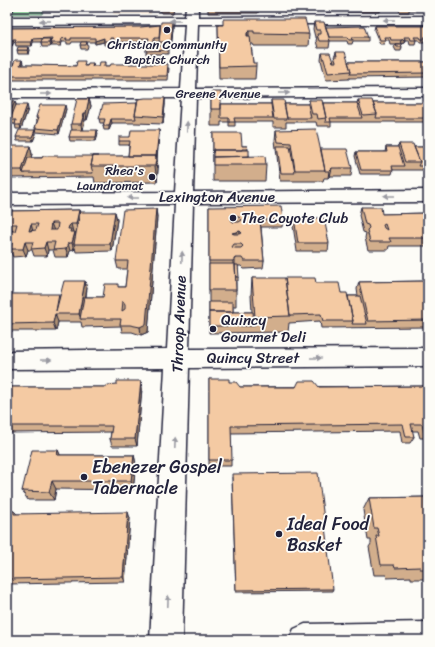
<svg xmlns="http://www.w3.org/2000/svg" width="435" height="647" viewBox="0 0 435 647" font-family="Sriracha,sans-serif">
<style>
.built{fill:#faedde}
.green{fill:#aff0b8;stroke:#68897a}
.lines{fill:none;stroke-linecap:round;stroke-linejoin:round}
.minor-casing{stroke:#22223b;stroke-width:3}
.minor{fill:#fdfcf7;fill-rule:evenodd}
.wall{fill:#d2ae8c;stroke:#22223b;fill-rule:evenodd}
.shaded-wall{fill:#ab8d72;stroke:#22223b}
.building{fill:#f4caa3;stroke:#22223b;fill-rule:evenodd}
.oneway{fill:#9a9aa2}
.poi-dot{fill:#22223b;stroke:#fdfcf7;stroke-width:1.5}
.labels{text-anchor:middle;stroke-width:3.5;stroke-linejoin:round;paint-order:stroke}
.far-poi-label{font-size:13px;fill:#22223b;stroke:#fdfcf7}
.far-street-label{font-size:13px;fill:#22223b;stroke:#fdfcf7}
.street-label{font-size:15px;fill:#22223b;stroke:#fdfcf7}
.poi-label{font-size:15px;fill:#22223b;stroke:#fdfcf7;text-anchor:start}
.near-poi-label{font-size:18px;fill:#22223b;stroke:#fdfcf7;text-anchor:start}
</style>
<rect width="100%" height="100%" fill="#fdfcf7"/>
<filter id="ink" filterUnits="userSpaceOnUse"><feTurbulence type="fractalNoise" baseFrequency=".025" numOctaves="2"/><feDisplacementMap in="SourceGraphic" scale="8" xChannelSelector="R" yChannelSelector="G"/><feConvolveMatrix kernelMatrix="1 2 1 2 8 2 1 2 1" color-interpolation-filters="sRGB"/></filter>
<g filter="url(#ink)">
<path class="built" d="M115,7H152L151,14H113Z"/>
<path class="green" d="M15,7H45L42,14H12Z"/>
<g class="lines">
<defs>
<path id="minor" d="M186,7H198V17L428,16V24H198L196,89L428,88V96L196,98L193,192L428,190V202L193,203L189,349L428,348V366L189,368L182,640H150L165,368L7,369V351L167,349L175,204L7,205V193L175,192L181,98H7V90L181,89L185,24L7,25V17H185Z
M428,622V640H289L294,629L305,624Z"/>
</defs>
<use href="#minor" class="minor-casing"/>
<use href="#minor" class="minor"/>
</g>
<path class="wall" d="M7,7H15L13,11H7Z
M43,7H115L114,9L83,11V9H74V11H53V10H44Z
M152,7H174L173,13H161V11H152Z
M208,7H259L258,13H208Z
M283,7H381L380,12H284Z
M398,7H428V10H409V12H400Z
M172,22V29L170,49H168V54H146V51L149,46L148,42H120V44H113V42H111L110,45H104V42L95,44V42H72L71,44H67V42H62L61,46H51V44L50,47H42L41,43V42H33L32,46H16L15,42H14L12,46H7V28L141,27L160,25ZM154,42H159V46H154Z
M314,22L326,27L368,37V41H353L352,44H348L347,41H330L329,48H318L316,41L317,37H315L313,29Z
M218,25L309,34L308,46H254L253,44H251L253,63L256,66L255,79H219Z
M375,26H428V40H425L424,42H420L419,40H416L415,44H410L409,40H405L404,43L400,44L402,47L401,51H396L394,47L395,44H399H390L389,40H385L384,44H380L374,30Z
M87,42L88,46L87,49H81L80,45Z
M17,50H30L29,54H18Z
M336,52L348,62H428V77L349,78V79L326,80L321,60L322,53L333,62Z
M22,60L23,64L22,65L76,66L86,65V66H87L93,63L94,66H99L106,62V66L169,68L168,80H7V65H13Z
M211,92L221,104H271V100L284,104H308L309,100L323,103H357L358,100L373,103H428V122H331V126H317L316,122H286V127H273V122H235V126H229V122H221V126H211Z
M165,98V105L163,124L136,123H112L109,130H104L103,126L104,123H100L99,119L137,103Z
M89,99L91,106L87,120H85L83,130L98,134L96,141H70L69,137L72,130L71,124Z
M7,101H15L16,105L28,109L21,129H16L15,124H11L9,128H7Z
M66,109L59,134L36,132L35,128L37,121L36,117Z
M35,130L36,134L33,141H17L16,137Z
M159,130V134L157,159L158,169L157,182L95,183L94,177L7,178V156H10L30,146L32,154L31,158L128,156L129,145H119V141L130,137Z
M276,130L321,149L352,168L351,176H330L328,178H324L323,181H280L275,140Z
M213,133L242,146H247L248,150L249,156L266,165L265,181H213Z
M399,144L414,147H428V170H393L392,174H360L355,156L356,152H385L386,147H398Z
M209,207L283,219L282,227H261L264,261L263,268L244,269L241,266H238V281H236V306H233V312H252L251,295L252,278L316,283L341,293L348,296H358L357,289L359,282L428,281V327L321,328L320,321L289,323L288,332L209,333Z
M361,207L382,214L428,213V246H389L388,250H368L365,238L366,233L363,232L359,215Z
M156,209L157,217L148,332L141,335L132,332H122L121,326L82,327L81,322H58L56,331H7V294L60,296L87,288L86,297H103L118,287H125L127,269H118L116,261Z
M79,210L80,215L115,212L117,220L112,251L76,252L75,248L74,250L70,251L68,257H55L53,250H48L47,256H34L32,250H28L26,256L13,257L10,250H7V211Z
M294,218L329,243L328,251H297L293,226Z
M209,379L229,382L240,387L428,386V438H420L418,431H412L414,437L410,443H402L400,431L231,433V466H209Z
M141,381L142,388L137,446H112L110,439L111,432L7,433V387H105Z
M58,450L60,455H134L136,464L133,490L56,489L54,500H28L22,491Z
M232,477L333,589L332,591L236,592Z
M428,497V579H411V577L387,578L386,575H374L369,547L371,544V540H368L363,510L369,498Z
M7,511H14L17,514L130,518L125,582L7,584Z"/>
<path class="shaded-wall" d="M13,7H15L13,11L12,8Z
M172,22V29L170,49V42Z
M249,31V44L247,33Z
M104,38V42L95,44V41Z
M13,39L14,42L12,46L11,42Z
M32,39L33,42L32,46L31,42Z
M50,39L51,43H50L51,44L50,47L49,43Z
M61,39L62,42L61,46L60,43Z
M405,39L404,43L400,44L401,40Z
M29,47L30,50L29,54L28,50Z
M22,60L23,64L21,69L20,65Z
M165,98V105L163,124V117Z
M89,99L91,106L87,120L86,113Z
M15,101L17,109L10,120L11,124L9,128L7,120Z
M27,105L28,109L21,129L20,125Z
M65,105L66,109L59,134L58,130Z
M84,113L85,120L82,132L81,124Z
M111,119L112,123L109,130V126Z
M35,130L36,134L33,141L32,137Z
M97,130L98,134L96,141V137Z
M159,130V134L157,159L158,168V165V169L157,182L155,166Z
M30,146L32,154L26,173H23L22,170Z
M332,168L330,176L328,178L329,171Z
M156,209L157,217L148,332L141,335L140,327Z
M79,210L81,218L78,232L76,224Z
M115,212L117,220L112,251L110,244Z
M51,223L54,231L50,230Z
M10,224L13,232L8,231Z
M31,224L33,231H29Z
M71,224L73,232V237L68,229L69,226Z
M240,231V239L232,233Z
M75,232L76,240L74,244L75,248L74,250L72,243Z
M25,242L28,250L26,256L23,249Z
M46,242L48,250L47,256L44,248Z
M68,243L70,251L68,257L66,249Z
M235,258V266L233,269V261Z
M85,281L87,288L82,319H81L79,314Z
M55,314L58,322L56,331L53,323Z
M141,381L142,388L137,446L135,439Z
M58,450L62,459L57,455Z
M134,455L136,464L133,490L131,481Z
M52,481L56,489L54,500L49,492Z
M128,512L130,518L125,582L123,577Z"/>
<path class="building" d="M53,7H73V8H52Z
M152,7H173V9H161V7Z
M400,7H409L410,8H401Z
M223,19H305L309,34L254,33V31H249L247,33V36H250L253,63H256V66L219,67L218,25H223Z
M161,22H172L170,42H159Z
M314,22H324L330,41H319L317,34H320V30H316Z
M160,25L159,38H154V42H148L149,38H120L119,40L112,41L113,38H110V41H104V38L95,41V38H71V40H66L67,38L61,39L60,43H50L52,38L32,39L31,42H15L16,39H13L11,42H7L8,39H7V28L141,27Z
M364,26L368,37H352L353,40H349L348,37H329L326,27Z
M375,26H428V37H424L425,39H421L420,37H414L416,40H411L410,37H404L405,39L401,40H391L390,37H384L385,40H380Z
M42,39H50L49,43H41Z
M81,42H87L86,45H80Z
M395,44H401L402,47H397Z
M146,46H168V50L146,51Z
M18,47H29L28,50H17Z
M336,52H345L351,71L328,73L322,53H330L333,62H336L334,56H337Z
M15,60H22L20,65H32L76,66L77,61H85L84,66H87L88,63H93L92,66H99L100,62H106L103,66H110L111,64H168L167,76H7V65H13Z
M348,62H428V73L350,74L351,71Z
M211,92H221V109H211Z
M145,98H165L163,117L135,115L138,99Z
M77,99H89L86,113H84L81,124H71Z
M271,100H284L287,119H274Z
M309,100H322L326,118L318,119L317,114H312Z
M358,100H372L377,114L363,115Z
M7,101H15L7,120Z
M137,103L135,115L136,119H111L109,126H103L105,119H99L103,104Z
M323,103H357L362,118H330L331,122H325L326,118Z
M373,103H428V118H376L377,114Z
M221,104H271L273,118H234L235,122H229V118H221Z
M284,104H308L311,118H287Z
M16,105H27L20,125H15L16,120H10Z
M40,105H65L58,130L35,128L39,117H36Z
M316,129L325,170H295L291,143L278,142L276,130Z
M19,130H35L32,137H16Z
M71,130H97L96,137H69Z
M131,130H159L156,156H128L130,141H119V137H130Z
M213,133H241L242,146H247L248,149H242V150H213V153Z
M399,144H413L420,162H405Z
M13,146H30L22,170H7V164Z
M277,146H290L295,173H281Z
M386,147H398L404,166H392L393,170H361L356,152H387Z
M414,147H428V166H418L420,162Z
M321,149H347L352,168H332L329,171H325Z
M213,150H249V156L213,157Z
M7,156H10L7,164Z
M43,156H98H93L91,166L93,173H23L28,158H42Z
M93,156H156L155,166H91Z
M265,156L266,165H213V157Z
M281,206L283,219L260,220L264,261H244L242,258H235L233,261H209V207ZM233,217H239L242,220L239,222H233L231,220ZM240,231L242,233L240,234H234L232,233ZM234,244H241L243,246L241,248H235L232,247Z
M361,207H381L382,214L428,213V238H389L391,242H370L367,230L369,228L368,225L365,224ZM385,224L387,230L384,228L383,225Z
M156,209L146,324L140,327L130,325H120L121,319H80L84,297H103L105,284H118V287H125L128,261H116L123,210ZM123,301L125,304V309L122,311Z
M79,210L76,224H71L69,226L68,229H71L70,232H75L72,243H68L66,249L53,250L55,242H46L44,248L31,249L33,242H25L23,249H10L12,243H7V211ZM51,223H58L57,230H50ZM10,224H17L15,231H8ZM31,224H38L36,230L29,231Z
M80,212H115L110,244H74Z
M294,218H324L329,243H298Z
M209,264H235L236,290H209Z
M235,265H238L239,277H236Z
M252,278H285L290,316L255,317Z
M285,278H315L316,283H339L341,293H347L353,321H323L321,314L290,315Z
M64,281H85L79,314H55L53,323L7,324V294H59L56,311Z
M428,281V320L368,321L359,282Z
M348,296H360L367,324H352L353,321Z
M209,302H233V312H209Z
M209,312H253L254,326H209Z
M209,379H229V382H236L240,387H296L299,381H314L319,387L428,386V432H424L422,424H411L414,437H406L403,424L231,426L232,460H209Z
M117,381H141L135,439H110L112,426H7V387H105L108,385L117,384Z
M32,450H58L57,455H134L131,481H52L49,492L22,491Z
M318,473L333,589L236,590L232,474Z
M428,497V569H420V567L395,568L394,565H381L376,536H379L377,528H374L369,498Z
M7,511H14V514L128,512L123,577L7,579Z"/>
<defs><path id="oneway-solid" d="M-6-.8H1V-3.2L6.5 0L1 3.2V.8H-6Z"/></defs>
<g class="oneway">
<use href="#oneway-solid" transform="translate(389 20) rotate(180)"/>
<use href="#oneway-solid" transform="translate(45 21) rotate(180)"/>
<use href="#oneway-solid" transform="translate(175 21) rotate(180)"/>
<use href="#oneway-solid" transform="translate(284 93)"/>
<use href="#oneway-solid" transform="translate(46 94)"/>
<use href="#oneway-solid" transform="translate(187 127) rotate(-88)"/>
<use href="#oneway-solid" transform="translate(389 196) rotate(180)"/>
<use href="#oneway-solid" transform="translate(133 198) rotate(180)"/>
<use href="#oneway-solid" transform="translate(182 257) rotate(-88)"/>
<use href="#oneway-solid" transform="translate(316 358)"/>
<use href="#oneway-solid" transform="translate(46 360)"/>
<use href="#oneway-solid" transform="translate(175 443) rotate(-88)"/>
<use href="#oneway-solid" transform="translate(168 601) rotate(-88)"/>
</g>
</g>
<g class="poi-dot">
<circle cx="167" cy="30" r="4"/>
<circle cx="152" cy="177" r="4"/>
<circle cx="233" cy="218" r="4"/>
<circle cx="213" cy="329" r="4"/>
<circle cx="84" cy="477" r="4"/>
<circle cx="279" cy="534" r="4"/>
</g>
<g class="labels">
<g class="far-poi-label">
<text x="167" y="49">Christian Community<tspan x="167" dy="15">Baptist Church</tspan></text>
<text x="144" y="175" text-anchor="end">Rhea's<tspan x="144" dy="15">Laundromat</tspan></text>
</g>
<g class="far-street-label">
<text x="218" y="98">Greene Avenue</text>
</g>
<g class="street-label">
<text x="217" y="202">Lexington Avenue</text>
<text transform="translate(179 324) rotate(-88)" y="5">Throop Avenue</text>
<text x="253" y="363">Quincy Street</text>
</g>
<g class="poi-label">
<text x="241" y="223">The Coyote Club</text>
<text x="221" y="325">Quincy<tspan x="221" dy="17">Gourmet Deli</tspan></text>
</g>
<g class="near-poi-label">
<text x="92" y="473">Ebenezer Gospel<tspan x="92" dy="21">Tabernacle</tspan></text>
<text x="287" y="530">Ideal Food<tspan x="287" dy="21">Basket</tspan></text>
</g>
</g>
<rect width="435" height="647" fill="none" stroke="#fdfcf7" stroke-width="24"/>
<rect x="12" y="12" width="411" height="623" fill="none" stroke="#22223b" stroke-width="1.5" filter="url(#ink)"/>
</svg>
